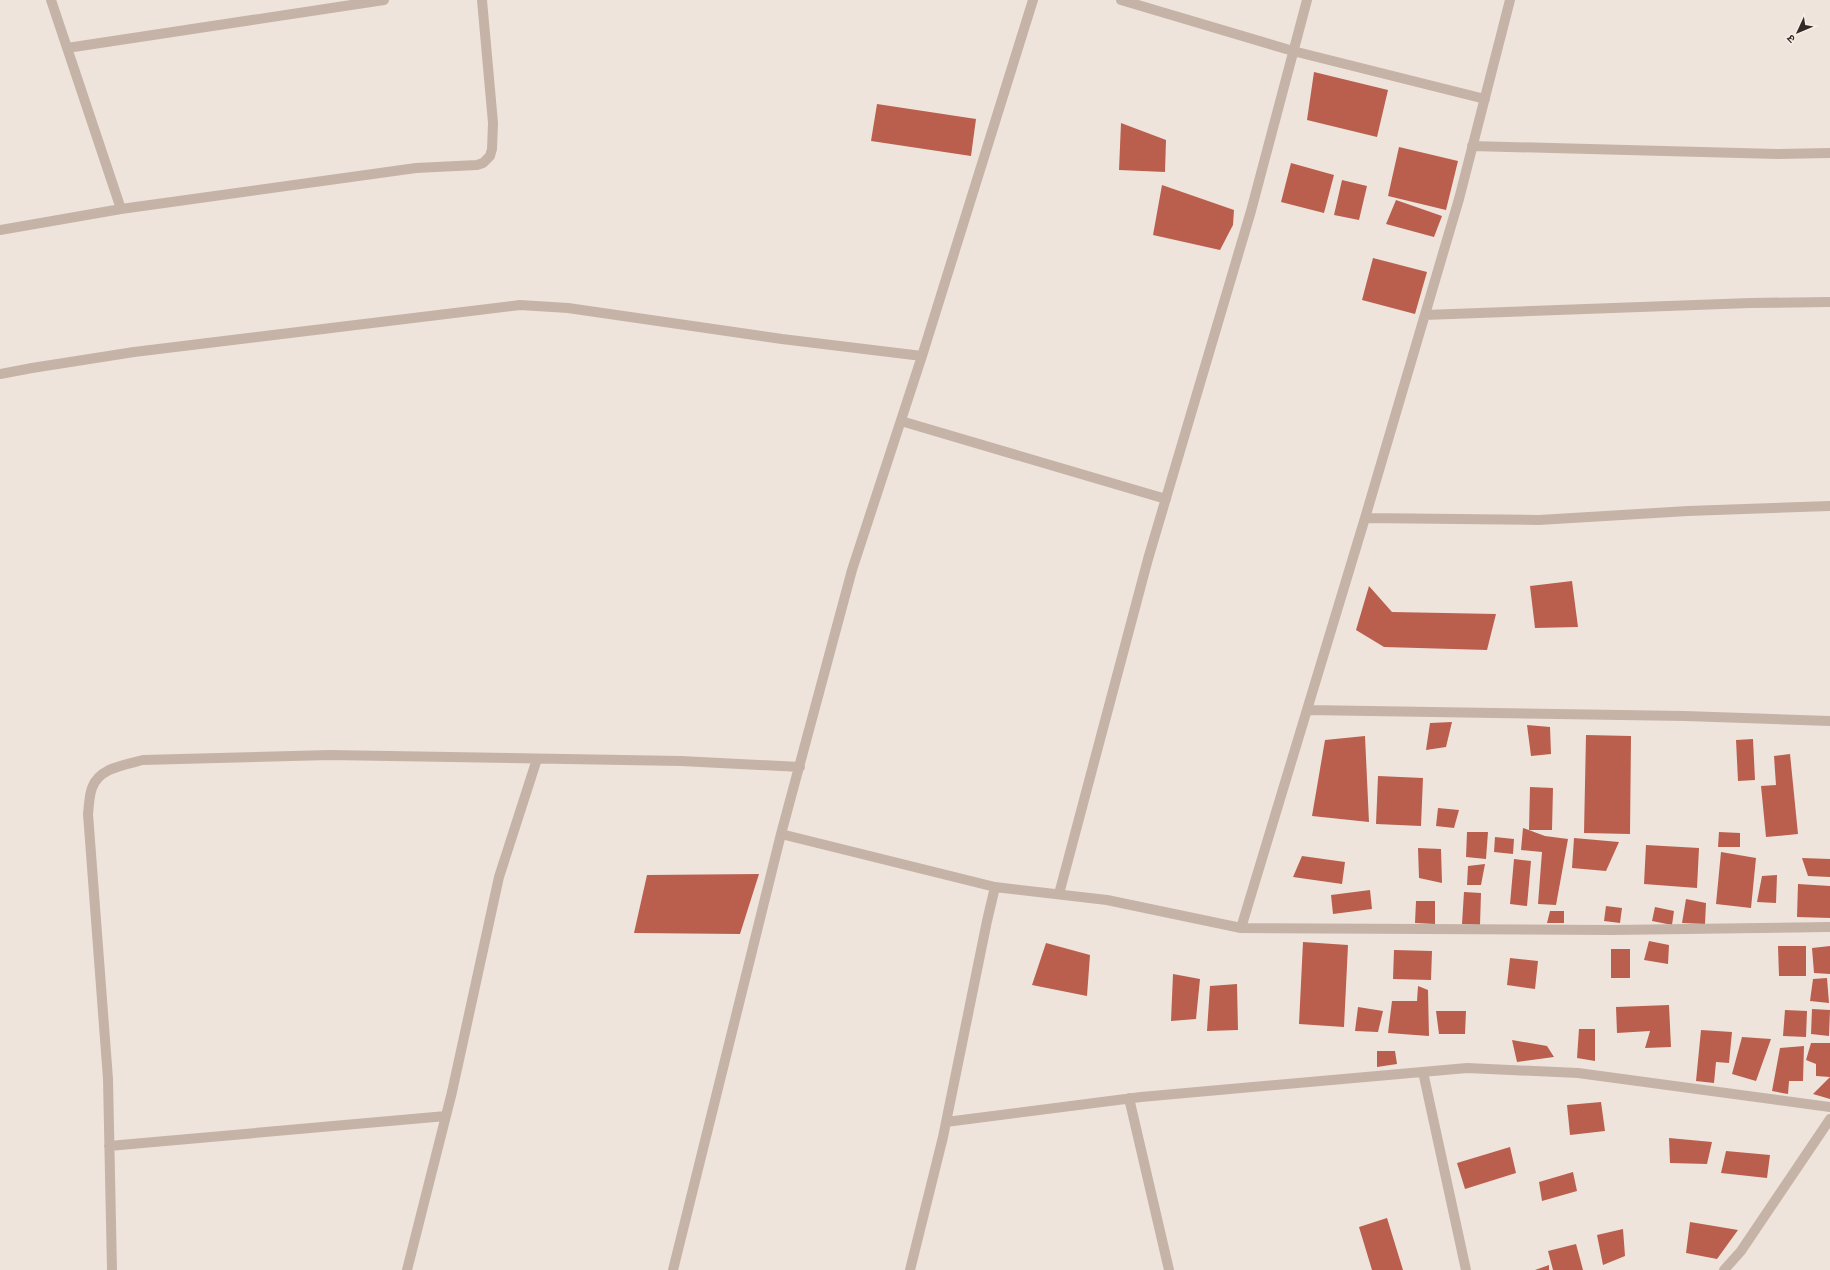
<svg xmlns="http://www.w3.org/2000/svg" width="1830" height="1270" viewBox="0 0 1830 1270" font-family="Karla,'Noto Sans Devanagari',sans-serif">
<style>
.building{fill:#ba5f4e}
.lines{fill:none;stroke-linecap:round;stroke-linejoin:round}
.minor{stroke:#c6b3a8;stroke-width:10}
</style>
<rect width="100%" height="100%" fill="#efe4db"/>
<path class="building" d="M1314,72L1388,90L1377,137L1307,120Z
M877,104L976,119L971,156L871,141Z
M1121,123L1166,140L1165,172L1119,170Z
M1399,147L1458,161L1446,210L1388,196Z
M1291,163L1334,175L1324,213L1281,202Z
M1342,180L1367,186L1359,220L1334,215Z
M1162,185L1234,210L1233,225L1220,250L1153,235Z
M1396,200L1442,216L1434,237L1386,224Z
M1373,258L1427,272L1415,314L1362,300Z
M1572,581L1578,627L1535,628L1530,586Z
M1369,586L1392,612L1496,614L1487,650L1384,647L1356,630Z
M1452,722L1446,747L1426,750L1430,723Z
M1527,725L1550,727L1551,754L1531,756Z
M1586,735L1631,736L1630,834L1584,833Z
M1365,736L1369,822L1312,816L1325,740Z
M1753,739L1755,780L1738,781L1736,740Z
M1790,754L1798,834L1766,837L1761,786L1776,785L1774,756Z
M1378,776L1423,778L1421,826L1376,824Z
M1530,787L1553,788L1552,830H1529Z
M1438,808L1459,810L1454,828L1436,826Z
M1523,828L1545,836L1568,839L1556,905L1538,904L1542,852L1521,850Z
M1467,832H1488L1486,859L1466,857Z
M1719,832L1740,833V847H1718Z
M1495,837L1514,839L1513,854L1494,852Z
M1574,838L1619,842L1606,871L1572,868Z
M1646,845L1699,848L1697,888L1644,884Z
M1418,848L1441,849L1442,883L1419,878Z
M1721,852L1756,858L1751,908L1716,904Z
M1302,856L1345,862L1342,884L1293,877Z
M1802,858L1830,859V877L1808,876Z
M1514,859L1531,861L1527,906L1510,904Z
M1485,864L1481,885H1467L1468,866Z
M759,874L740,934L634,933L647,875Z
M1777,875L1776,903L1757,902L1762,876Z
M1798,884L1830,886V918L1797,917Z
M1370,890L1372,909L1333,914L1331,895Z
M1464,892L1481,893L1480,925L1462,924Z
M1686,899L1706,903L1705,924L1682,923Z
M1416,901H1435V924L1415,923Z
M1606,906L1622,908L1620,923L1604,921Z
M1655,907L1674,911L1672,925L1652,921Z
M1550,911H1564V923H1547Z
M1649,941L1669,945L1668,964L1644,960Z
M1303,942L1348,945L1344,1027L1299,1024Z
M1046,943L1090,955L1087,996L1032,985Z
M1778,946H1806V976H1779Z
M1830,946V974L1814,973L1812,948Z
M1611,949H1630V978H1611Z
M1394,950L1432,951L1431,980L1393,979Z
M1510,958L1538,961L1535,989L1507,985Z
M1173,974L1200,979L1196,1019L1171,1021Z
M1827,978L1829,1003L1810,1001L1813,979Z
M1237,984L1238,1030L1207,1031L1210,986Z
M1418,986L1428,990L1429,1036L1388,1033L1392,1001H1417Z
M1669,1005L1671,1047L1645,1048L1650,1031L1617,1033L1616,1007Z
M1358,1007L1383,1011L1378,1032L1355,1031Z
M1812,1009L1830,1010L1829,1036L1811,1034Z
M1785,1010L1807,1011L1806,1037L1783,1036Z
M1436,1011H1466L1465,1034H1439Z
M1579,1029H1595V1061L1577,1058Z
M1701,1030L1732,1032L1729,1063L1716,1062L1714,1083L1696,1081Z
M1742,1037L1771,1039L1756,1081L1732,1074Z
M1512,1040L1547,1046L1554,1057L1517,1062Z
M1811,1043H1830V1099L1813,1094L1830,1077L1816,1076V1064L1806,1060Z
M1804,1046L1803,1081H1789L1788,1094L1772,1091L1780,1048Z
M1377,1051H1395L1397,1064L1377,1067Z
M1601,1102L1605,1131L1570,1135L1567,1105Z
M1669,1138L1712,1142L1707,1164L1670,1163Z
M1510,1147L1516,1173L1465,1189L1457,1163Z
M1726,1151L1770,1155L1767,1178L1721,1173Z
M1573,1172L1577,1191L1542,1201L1539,1182Z
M1387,1218L1403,1270H1372L1359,1227Z
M1690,1222L1738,1230L1717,1259L1686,1253Z
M1623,1229L1625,1256L1603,1265L1597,1235Z
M1576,1244L1583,1270H1553L1548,1251Z
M1549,1265V1270H1535Z"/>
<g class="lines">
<path class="minor" d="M51,0L121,209
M1121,0L1293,51L1485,99
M67,48L384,0
M1472,146L1777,154L1830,153
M0,230L121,209L416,168L477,165L483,163L490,156L492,149L493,123L482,0
M1425,315L1750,303L1830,302
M0,374L32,368L134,352L520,305L568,308L782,339L922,356
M901,421L1166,499
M1365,518L1539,520L1688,511L1830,506
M1307,710L1685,716L1830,721
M781,834L995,887
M1059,894L1148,559L1251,211L1307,0
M1241,928L1365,518L1459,199L1510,0
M1423,1072L1466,1270
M1129,1098L1169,1270
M946,1122L1141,1097L1467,1068L1578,1073L1830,1107
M109,1146L446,1116
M112,1270L108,1079L88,814C89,806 89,796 92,788C99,768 124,765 143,760L330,755L681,761L800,767
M407,1270L452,1092L499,877L537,759
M673,1270L781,834L852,570L922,356L1033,0
M910,1270L943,1137L987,921L995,887L1107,900L1241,928L1612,930L1830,927
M1724,1270L1741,1251L1830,1119"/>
</g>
<g transform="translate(1798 32) rotate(226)" stroke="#f7eee7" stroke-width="3" paint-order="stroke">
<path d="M0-3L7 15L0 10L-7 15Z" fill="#332a27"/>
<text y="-6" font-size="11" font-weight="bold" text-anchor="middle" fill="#332a27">उ</text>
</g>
</svg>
